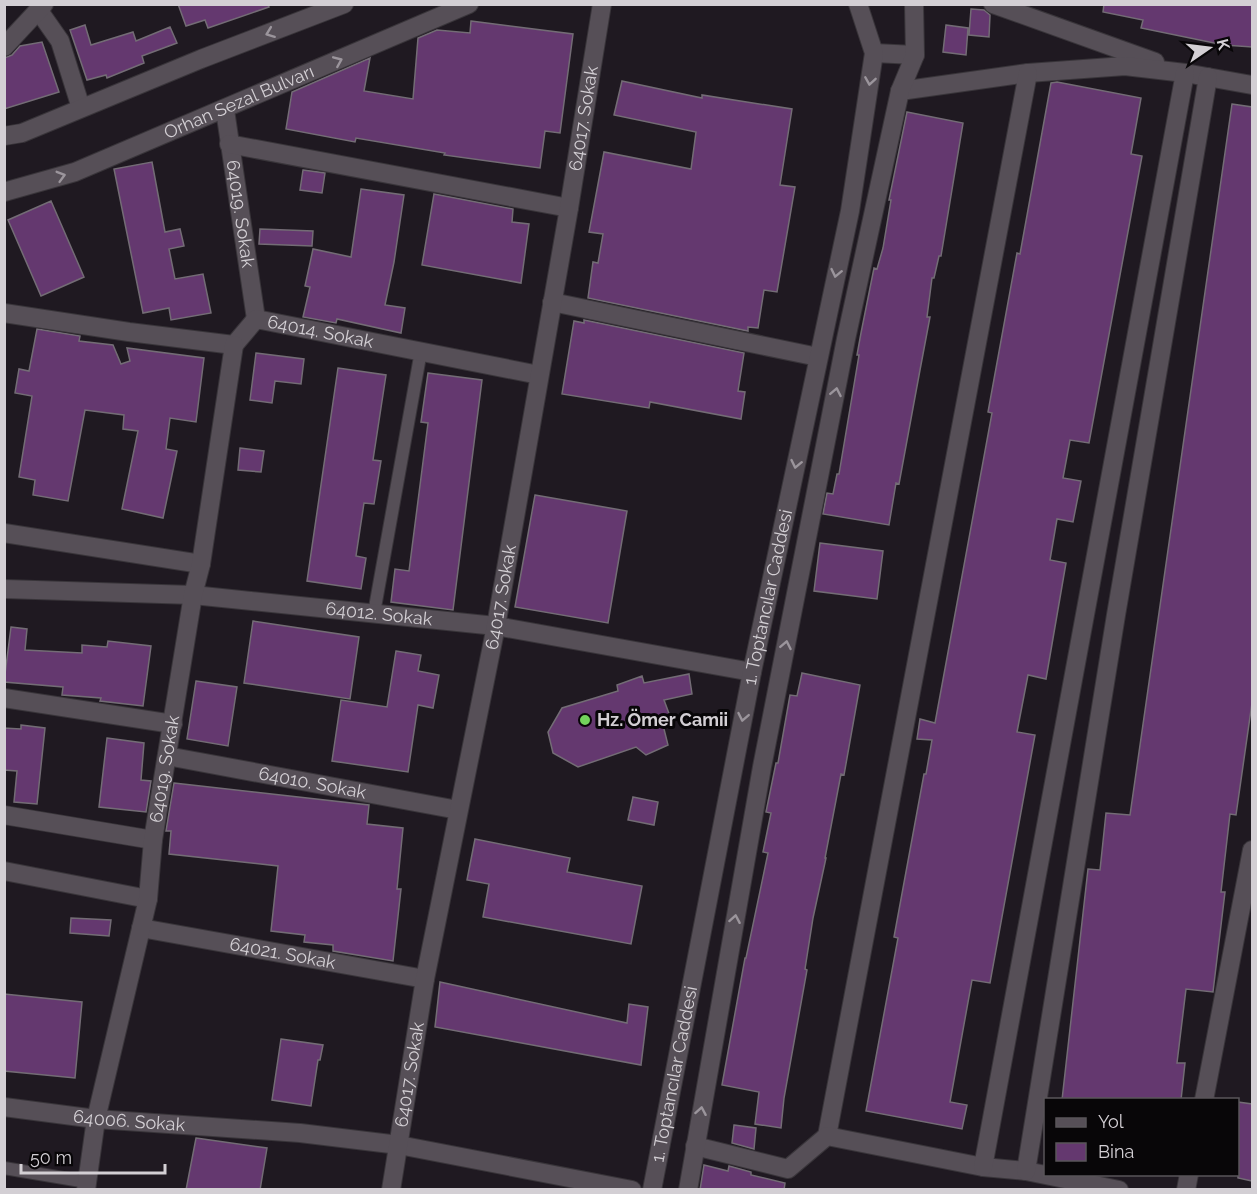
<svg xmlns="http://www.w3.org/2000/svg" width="1257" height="1194" viewBox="0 0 1257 1194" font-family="Raleway,sans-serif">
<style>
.building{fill:#64386f;stroke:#736c75;stroke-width:1.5}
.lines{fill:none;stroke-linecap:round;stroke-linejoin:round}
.lane-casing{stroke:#39353a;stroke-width:14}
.street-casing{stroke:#39353a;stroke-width:20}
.secondary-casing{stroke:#39353a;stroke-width:20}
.lane{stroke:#564f57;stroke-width:12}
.street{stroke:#564f57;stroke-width:18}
.secondary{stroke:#564f57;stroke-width:18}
.oneway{stroke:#9b959c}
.poi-dot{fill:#73d25c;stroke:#080608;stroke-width:2}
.labels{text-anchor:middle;stroke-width:6;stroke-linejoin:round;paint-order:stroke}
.street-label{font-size:18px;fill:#d3cfd4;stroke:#080608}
.poi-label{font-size:18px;font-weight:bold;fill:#d3cfd4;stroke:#080608;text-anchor:start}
</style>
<rect width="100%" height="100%" fill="#1f1921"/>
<path class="building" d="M178,4H268L269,7L208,28L205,20L186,26Z
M1104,4H1252V47L1224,45L1141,28L1143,20L1103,12Z
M971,9L984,10L990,15L989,37L969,35Z
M471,21L573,34L560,133L545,131L540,168L444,155L445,153L356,138L355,142L286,129L292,92L370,58L364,91L413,99L418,38L437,30L470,33Z
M85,25L91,45L133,32L136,41L170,27L177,43L142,56L144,63L107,78L106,75L87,80L70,30Z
M946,25L968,28L966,55L943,52Z
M42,42L59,92L4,109V58L12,55L20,46Z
M622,81L702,98V95L792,109L780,185L795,187L777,292L764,290L758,328L748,327V331L588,298L593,262L598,263L603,234L589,232L604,152L691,169L696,132L614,115Z
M1057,82L1141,98L1131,154L1142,156L1089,443L1070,440L1063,478L1081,481L1073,522L1057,519L1050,560L1066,563L1046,679L1028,675L1017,732L1035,735L990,983L972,980L950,1102L967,1105L962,1129L866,1111L898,938L894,937L924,774H926L932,740L917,739L920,719L935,723L992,413L988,412L1017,253L1020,254L1051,83Z
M1232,104L1252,107V703L1236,815L1230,814L1221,892H1225L1213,992L1186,989L1177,1063H1185L1181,1100H1062L1088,869L1100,870L1106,813L1130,815Z
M907,112L963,123L941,256H939L934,278H932L927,317H930L920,370L899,484L896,483L889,525L823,514L827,493L833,494L837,474H839L859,355H857L861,333L874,268L877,269L883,248L891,200H889Z
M152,162L165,232L180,229L184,246L169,249L175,279L203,274L211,313L171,320L169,308L143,313L114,169Z
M303,170L325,173L322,193L300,190Z
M361,189L404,195L394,262L385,305L405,308L401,333L337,319L336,323L303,317L310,287L305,286L313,249L351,257Z
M434,194L513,209L512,222L529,224L521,283L422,265Z
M51,201L84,277L41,296L8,220Z
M260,229L313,231L312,246L259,244Z
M584,320L744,353L738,391L745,392L741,419L650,402L649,408L562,394L574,321L584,323Z
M37,329L80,336L79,341L113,345L121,364L130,361L127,348L204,358L196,422L170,418L166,449L177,451L163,518L122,509L138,431L123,429L124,415L85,410L68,501L33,495L35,480L19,477L32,396L15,393L19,369L29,371Z
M256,353L304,359L301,384L275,381L272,403L250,400Z
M338,368L386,375L373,460L381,461L374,504L364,503L356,556L366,558L361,589L307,581Z
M428,373L482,380L453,610L391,602L395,569L409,571L428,423L421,422Z
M240,448L264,451L261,472L238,470Z
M535,495L627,511L608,623L515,607Z
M820,543L883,551L877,599L814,591Z
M253,621L359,637L350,699L244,683Z
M11,627L27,629L25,650L82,653V645L107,647L108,641L151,646L143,706L100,701L101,698L62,695L63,687L4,682Z
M396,651L421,655L418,671L439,675L433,708L418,705L408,772L332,761L341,700L387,707Z
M802,673L860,685L844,775L841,774L825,858H826L813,918L805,969L807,970L784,1098L781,1128L755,1124L759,1092L722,1085L745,958H746L768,853L763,852L771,813L766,812L776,763H778L790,695L797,696Z
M689,674L692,694L664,700L671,719L662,721L668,745L646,755L636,747L578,767L553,753L548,732L562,708L618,691L617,685L642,676L644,683Z
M196,681L237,687L228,746L187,739Z
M21,725L45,728L37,804L14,802L17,771L4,770V728L21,729Z
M107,738L144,743L141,780L151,781L146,812L99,807Z
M174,783L369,805L367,824L403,828L397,889H401L393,961L333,951V945L304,942L305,935L271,931L278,866L169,854L171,831H166Z
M633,797L658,802L654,825L628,820Z
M475,839L570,858L567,872L642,886L631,944L483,917L489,884L467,880Z
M71,918L111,920L109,936L70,933Z
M440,982L627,1023L629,1004L648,1007L641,1065L435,1027Z
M4,994L82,1002L75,1078L4,1071Z
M281,1039L323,1045L320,1060H318L311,1106L272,1100Z
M1238,1102L1252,1104V1181L1238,1178Z
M734,1125L756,1128L754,1149L732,1143Z
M196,1138L267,1148L260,1190H186Z
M704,1165L728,1171L729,1166L751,1172V1175L785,1183L784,1190H700Z"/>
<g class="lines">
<defs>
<path id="lane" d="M374,613L421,351
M4,1168L87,1182"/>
<g id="street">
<path d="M993,4L1155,62"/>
<path d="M39,11L60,41L81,108"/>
<path d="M4,47L44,4"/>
<path d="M900,91L1028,73L1125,66L1185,73L1252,85"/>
<path id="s1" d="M225,110L256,319"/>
<path d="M229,144L569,208"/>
<path d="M552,302L818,357"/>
<path id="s2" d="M4,313L129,332L234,345L256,319L539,375"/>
<path d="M4,533L201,564"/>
<path id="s3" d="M4,589L193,595L496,626L752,672"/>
<path d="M4,698L173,724"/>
<path id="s4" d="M167,756L458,810"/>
<path d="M4,815L153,840"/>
<path d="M4,871L148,899"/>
<path id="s5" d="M141,928L425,979"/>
<path d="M1204,1100L1252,850"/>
<path id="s6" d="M4,1107L96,1119L300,1133L399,1145L632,1190"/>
<path d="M827,1136L1028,73"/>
<path d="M695,1146L788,1169L827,1136L983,1167L1026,1171L1119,1190"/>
<path d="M983,1167L1185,73"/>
<path d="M1026,1171L1116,615L1208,77"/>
<path id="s7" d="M86,1190L96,1119L148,899L153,840L193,595L201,564L234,345"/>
<path id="s8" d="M391,1190L425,979L496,626L569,208L602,4"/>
<path d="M1186,1190L1189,1174"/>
</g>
<g id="secondary">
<path d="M874,53L915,55"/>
<path d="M4,136L22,133L201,59L344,4"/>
<path id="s9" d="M4,192L75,172L469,4"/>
<path id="s10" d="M652,1190L752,672L850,211L874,53L858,4"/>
<path d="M688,1190L762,767L846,339L900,91L915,55L914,4"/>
</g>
</defs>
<use href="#lane" class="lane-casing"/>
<use href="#street" class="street-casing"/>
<use href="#secondary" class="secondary-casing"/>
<use href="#lane" class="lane"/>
<use href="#street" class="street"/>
<use href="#secondary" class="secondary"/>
</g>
<defs><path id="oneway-chevron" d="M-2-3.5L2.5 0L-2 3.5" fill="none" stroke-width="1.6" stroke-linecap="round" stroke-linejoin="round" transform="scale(1.5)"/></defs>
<g class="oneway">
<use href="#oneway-chevron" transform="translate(270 33) rotate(159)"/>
<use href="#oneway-chevron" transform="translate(338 61) rotate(-23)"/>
<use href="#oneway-chevron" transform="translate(870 81) rotate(99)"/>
<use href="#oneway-chevron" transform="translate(61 176) rotate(-16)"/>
<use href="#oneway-chevron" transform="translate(836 273) rotate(102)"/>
<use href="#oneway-chevron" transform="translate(836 392) rotate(-79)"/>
<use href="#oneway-chevron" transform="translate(796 464) rotate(102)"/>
<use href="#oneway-chevron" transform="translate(786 645) rotate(-79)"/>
<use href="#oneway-chevron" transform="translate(743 717) rotate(101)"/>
<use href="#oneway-chevron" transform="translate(735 919) rotate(-80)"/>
<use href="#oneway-chevron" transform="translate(701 1111) rotate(-80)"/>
</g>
<circle class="poi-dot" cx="585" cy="720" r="6"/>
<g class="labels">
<g class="street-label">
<text dy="6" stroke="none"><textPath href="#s9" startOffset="252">Orhan Sezal Bulvarı</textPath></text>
<text dy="6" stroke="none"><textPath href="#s8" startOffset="1089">64017. Sokak</textPath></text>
<text dy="6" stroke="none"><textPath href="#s1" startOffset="105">64019. Sokak</textPath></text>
<text dy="6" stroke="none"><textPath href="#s2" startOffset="332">64014. Sokak</textPath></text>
<text dy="6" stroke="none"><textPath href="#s10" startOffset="604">1. Toptancılar Caddesi</textPath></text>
<text dy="6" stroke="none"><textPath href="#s8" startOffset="603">64017. Sokak</textPath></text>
<text dy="6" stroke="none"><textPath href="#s3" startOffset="376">64012. Sokak</textPath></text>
<text dy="6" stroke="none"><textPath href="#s7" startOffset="429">64019. Sokak</textPath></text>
<text dy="6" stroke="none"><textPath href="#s4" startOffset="148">64010. Sokak</textPath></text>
<text dy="6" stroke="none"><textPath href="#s5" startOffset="144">64021. Sokak</textPath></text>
<text dy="6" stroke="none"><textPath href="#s10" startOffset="118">1. Toptancılar Caddesi</textPath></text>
<text dy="6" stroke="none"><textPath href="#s8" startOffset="117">64017. Sokak</textPath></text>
<text dy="6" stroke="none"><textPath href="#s6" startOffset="126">64006. Sokak</textPath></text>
</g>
<g class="poi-label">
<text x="597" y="726">Hz. Ömer Camii</text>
</g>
</g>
<rect width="1257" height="1194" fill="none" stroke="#d3cfd4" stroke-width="12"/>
<rect x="1044" y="1098" width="195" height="78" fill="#080608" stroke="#59565a" stroke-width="1.5"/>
<rect x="1056" y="1118" width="30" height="9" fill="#564f57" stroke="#59565a" stroke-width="1.5"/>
<text x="1098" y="1128" font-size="18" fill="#d3cfd4">Yol</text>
<rect x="1056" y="1143" width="30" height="18" fill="#64386f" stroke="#59565a" stroke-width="1.5"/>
<text x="1098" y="1158" font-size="18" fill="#d3cfd4">Bina</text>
<g transform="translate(1209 48) rotate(76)" stroke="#080608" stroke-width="4.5" paint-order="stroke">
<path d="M0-4.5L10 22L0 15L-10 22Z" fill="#d3cfd4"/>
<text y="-9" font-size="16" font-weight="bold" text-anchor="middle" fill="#d3cfd4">K</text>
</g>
<path d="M21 1164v9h144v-9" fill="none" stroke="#d3cfd4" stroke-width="3"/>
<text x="30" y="1164" font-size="18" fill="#d3cfd4" stroke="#080608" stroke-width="4.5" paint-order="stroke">50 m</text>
</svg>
